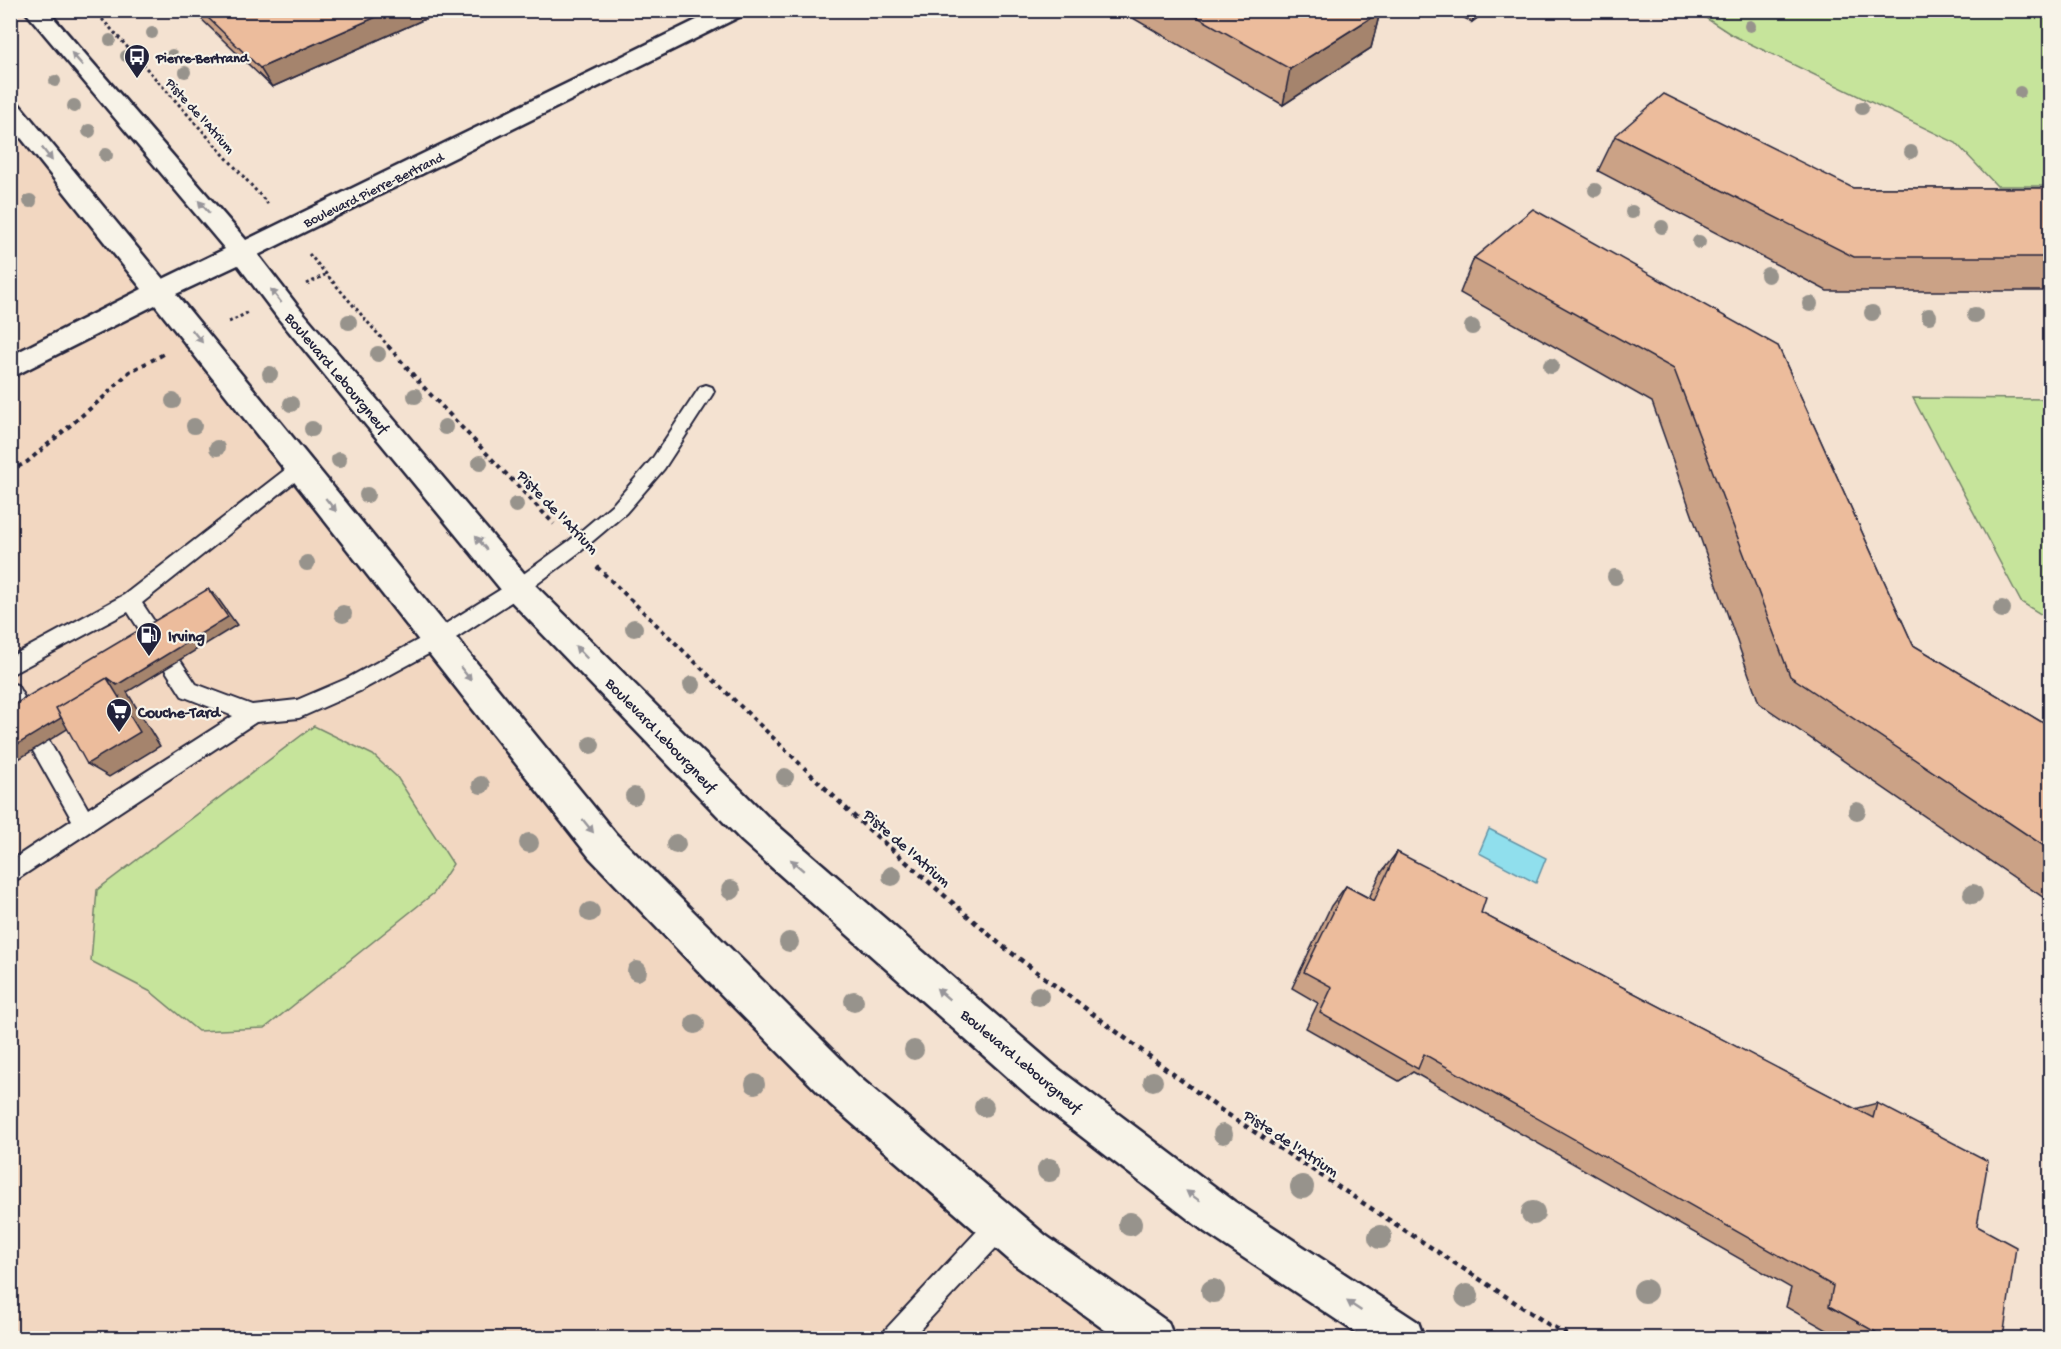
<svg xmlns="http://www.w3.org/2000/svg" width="2061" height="1349" viewBox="0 0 2061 1349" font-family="'Gochi Hand',sans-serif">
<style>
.built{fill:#f2d7c1}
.green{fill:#c6e49b;stroke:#74836b;stroke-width:1.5}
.water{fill:#90dfed;stroke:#6493a6;stroke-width:1.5}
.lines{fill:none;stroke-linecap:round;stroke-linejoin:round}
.service-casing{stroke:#22223b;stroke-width:4}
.secondary-casing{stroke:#22223b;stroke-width:5}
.path-far2{stroke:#22223b;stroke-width:3;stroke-dasharray:3 3;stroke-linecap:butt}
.path-far1{stroke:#22223b;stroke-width:4;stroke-dasharray:4.5 4.5;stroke-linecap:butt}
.path{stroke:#22223b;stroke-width:4.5;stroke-dasharray:5 5;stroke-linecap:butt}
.service{fill:#f7f3e8;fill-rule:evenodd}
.secondary{fill:#f7f3e8;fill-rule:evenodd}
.tree{fill:#97938c}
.wall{fill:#cba286;stroke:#22223b;stroke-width:1.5}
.shaded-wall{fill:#a5846d;stroke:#22223b;stroke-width:1.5}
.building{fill:#ecbc9c;stroke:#22223b;stroke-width:1.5}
.oneway{fill:#97959a}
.labels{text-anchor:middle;stroke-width:4.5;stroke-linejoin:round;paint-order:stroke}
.far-poi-label{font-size:14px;font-weight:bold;fill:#22223b;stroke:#f7f3e8;text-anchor:start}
.far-street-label{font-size:14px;fill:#22223b;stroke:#f7f3e8}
.street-label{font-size:16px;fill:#22223b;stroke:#f7f3e8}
.poi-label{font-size:16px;font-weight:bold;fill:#22223b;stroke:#f7f3e8;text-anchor:start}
</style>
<rect width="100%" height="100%" fill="#f4e2d1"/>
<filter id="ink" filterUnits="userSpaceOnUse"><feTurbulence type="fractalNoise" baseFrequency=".0167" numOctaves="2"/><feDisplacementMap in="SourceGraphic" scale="12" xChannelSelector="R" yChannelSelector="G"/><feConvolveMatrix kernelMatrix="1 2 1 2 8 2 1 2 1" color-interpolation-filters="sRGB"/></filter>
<g filter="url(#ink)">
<path class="built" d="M11,105L603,846L1030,1250L1148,1338H11Z"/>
<path class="green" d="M1695,11H2050V186H1997L1956,143L1732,35Z
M1913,398L2050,399V620L2021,602Z
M314,726L373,755L397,777L453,864L434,893L265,1028L198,1031L151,992L91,961L97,890Z"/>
<path class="water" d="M1489,829L1546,858L1536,883L1479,853Z"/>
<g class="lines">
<defs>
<path id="service" d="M706,385L712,387L714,391L712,395L664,469L626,513L581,551L525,593L445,645L360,691L299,718L256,722L10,884V861L72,820L10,710V683L17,685L88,809L233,716L182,696L128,612L10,675V657L124,595L295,462L301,460L307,462L310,467L307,472L142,603L196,684L252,705L297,700L346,679L431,633L511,583L569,541L614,503L652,459L700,387Z
M1000,1212L1009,1216L1013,1225L1009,1234L912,1338H882L886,1329L991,1216Z"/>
<path id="secondary" d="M24,10H47L246,240L717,10H746L743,15L258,255L296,304L529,579L768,817L1056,1067L1235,1202L1418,1322L1424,1338H1364L1205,1232L1028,1095L742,841L507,597L278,318L238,265L176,294L616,834L858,1076L1045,1235L1168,1322L1174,1338H1116L1015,1265L830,1104L708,981L590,858L155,305L10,378V356L142,289L10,124V101L18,103L163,279L225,249Z"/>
</defs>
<use href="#service" class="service-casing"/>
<use href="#secondary" class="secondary-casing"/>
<path class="path-far2" d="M94,10L268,204
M309,254L390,348
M307,284L325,275
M229,322L247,313"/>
<path class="path-far1" d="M388,346L429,393L554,524
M10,471L27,462L105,396L129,372L166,353
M597,567L826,789"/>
<path class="path" d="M824,787L857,819L1001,945L1221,1110L1548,1324L1574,1338"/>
<use href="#service" class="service"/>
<use href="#secondary" class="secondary"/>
</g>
<g class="tree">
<circle cx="1750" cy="26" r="6"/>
<circle cx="152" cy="33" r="6"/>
<circle cx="110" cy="40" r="6"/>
<circle cx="172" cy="55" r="6"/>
<circle cx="126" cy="56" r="6"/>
<circle cx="185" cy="72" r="6"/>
<circle cx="55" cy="81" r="6"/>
<circle cx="2020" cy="92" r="6"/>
<circle cx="74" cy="106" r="7"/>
<circle cx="1862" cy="108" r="7"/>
<circle cx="89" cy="131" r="7"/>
<circle cx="1911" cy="152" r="7"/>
<circle cx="106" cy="155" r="7"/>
<circle cx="1595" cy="190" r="7"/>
<circle cx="30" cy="201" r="7"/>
<circle cx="1632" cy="212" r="7"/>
<circle cx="1662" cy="227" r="7"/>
<circle cx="1699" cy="242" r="7"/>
<circle cx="1768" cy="275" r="8"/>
<circle cx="1810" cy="304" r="8"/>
<circle cx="1872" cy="313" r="8"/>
<circle cx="1975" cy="315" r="8"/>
<circle cx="1929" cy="316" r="8"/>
<circle cx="349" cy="322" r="8"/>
<circle cx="1472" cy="327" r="8"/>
<circle cx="378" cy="354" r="8"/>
<circle cx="1551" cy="366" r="8"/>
<circle cx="270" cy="374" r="8"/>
<circle cx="415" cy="396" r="8"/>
<circle cx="173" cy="401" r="8"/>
<circle cx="291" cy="404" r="8"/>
<circle cx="194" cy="426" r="8"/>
<circle cx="445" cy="427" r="8"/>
<circle cx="312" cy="429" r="8"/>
<circle cx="217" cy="448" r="8"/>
<circle cx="339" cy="460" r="8"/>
<circle cx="480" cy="463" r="8"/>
<circle cx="367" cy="495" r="8"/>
<circle cx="516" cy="505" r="8"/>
<circle cx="307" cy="563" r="8"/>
<circle cx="1615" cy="577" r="8"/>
<circle cx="2002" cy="609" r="9"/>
<circle cx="343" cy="614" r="9"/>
<circle cx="634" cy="628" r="9"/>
<circle cx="692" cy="685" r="9"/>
<circle cx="591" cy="745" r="9"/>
<circle cx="785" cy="777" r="9"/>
<circle cx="481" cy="785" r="9"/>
<circle cx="634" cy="796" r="9"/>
<circle cx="1857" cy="811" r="9"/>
<circle cx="529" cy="843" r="10"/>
<circle cx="676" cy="844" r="10"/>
<circle cx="892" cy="876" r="10"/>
<circle cx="731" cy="890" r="10"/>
<circle cx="1973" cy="894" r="10"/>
<circle cx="590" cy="912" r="10"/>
<circle cx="789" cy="942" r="10"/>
<circle cx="637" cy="971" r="10"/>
<circle cx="1039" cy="996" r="10"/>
<circle cx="854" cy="1001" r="10"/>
<circle cx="695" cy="1024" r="10"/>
<circle cx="914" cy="1050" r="10"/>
<circle cx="1153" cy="1081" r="10"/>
<circle cx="755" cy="1084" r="10"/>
<circle cx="984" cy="1107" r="10"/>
<circle cx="1223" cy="1134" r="10"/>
<circle cx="1049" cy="1170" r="12"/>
<circle cx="1302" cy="1187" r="12"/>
<circle cx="1533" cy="1213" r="12"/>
<circle cx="1130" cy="1224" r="12"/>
<circle cx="1380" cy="1237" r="12"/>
<circle cx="1213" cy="1291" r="12"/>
<circle cx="1645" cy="1291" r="12"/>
<circle cx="1467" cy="1296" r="12"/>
</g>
<path class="wall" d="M192,10H445L272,87Z
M1119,10H1378L1380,12L1371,48L1283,105Z
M1449,10H1488L1472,22Z
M1615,136L1853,188H2050V291H1827L1598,171Z
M1474,258L1778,346L1913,645L2050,727V902L1759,703L1652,402L1460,293Z
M1397,852L1481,913L1855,1109L1877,1103L1977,1226L2003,1338H1841L1786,1307L1791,1288L1413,1072L1399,1081L1306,1028L1318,1003L1292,988L1331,906L1346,886L1369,898L1381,873Z"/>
<path class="shaded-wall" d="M392,10H445L272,87L260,68Z
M1476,10H1488L1472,22Z
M1380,12L1371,48L1283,105L1290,69Z
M208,589L217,597L237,625L127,692L160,746L109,777L87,764L119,697L14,762L10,760V749Z"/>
<path class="building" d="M200,10H392L260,68Z
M1185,10H1378L1380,12L1290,69Z
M1664,94L1853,188H2050V257H1854L1615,136Z
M1533,209L1778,346L1913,645L2050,727V850L1790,676L1674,369L1474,258Z
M208,589L228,617L117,685L107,678L56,708L61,718L10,749V707Z
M107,678L140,732L87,764L56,708Z
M1397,852L1486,898L1481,913L1873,1118L1877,1103L1988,1161L1977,1226L2016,1247L2003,1338H1886L1829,1306L1833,1286L1424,1054L1418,1069L1320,1013L1332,987L1304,972L1346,886L1374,901Z"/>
<defs><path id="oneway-solid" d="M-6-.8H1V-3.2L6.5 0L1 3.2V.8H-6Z" transform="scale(1.5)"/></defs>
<g class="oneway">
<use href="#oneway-solid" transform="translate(77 59) rotate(-131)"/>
<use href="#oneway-solid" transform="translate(47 154) rotate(52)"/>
<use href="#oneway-solid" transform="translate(204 207) rotate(-131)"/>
<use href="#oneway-solid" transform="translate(276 296) rotate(-128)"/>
<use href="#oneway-solid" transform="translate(197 336) rotate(51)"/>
<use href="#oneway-solid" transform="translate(331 505) rotate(51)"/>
<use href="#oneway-solid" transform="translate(481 543) rotate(-130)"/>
<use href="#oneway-solid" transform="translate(581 652) rotate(-134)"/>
<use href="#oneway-solid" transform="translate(466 674) rotate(51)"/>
<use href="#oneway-solid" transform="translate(588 826) rotate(51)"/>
<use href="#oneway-solid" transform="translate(797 865) rotate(-139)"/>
<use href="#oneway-solid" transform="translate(943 994) rotate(-139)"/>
<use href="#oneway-solid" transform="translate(1193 1196) rotate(-143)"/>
<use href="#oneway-solid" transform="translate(1354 1306) rotate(-146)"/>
</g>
</g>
<defs>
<symbol id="bus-pin" viewBox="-11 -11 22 30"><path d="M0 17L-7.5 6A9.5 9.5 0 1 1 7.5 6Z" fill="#22223b" stroke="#f7f3e8"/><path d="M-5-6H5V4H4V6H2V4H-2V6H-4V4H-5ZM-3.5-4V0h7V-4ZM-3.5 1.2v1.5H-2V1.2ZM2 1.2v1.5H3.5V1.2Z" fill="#fff"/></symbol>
<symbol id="fuel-pin" viewBox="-11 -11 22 30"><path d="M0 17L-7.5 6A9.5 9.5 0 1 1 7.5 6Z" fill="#22223b" stroke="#f7f3e8"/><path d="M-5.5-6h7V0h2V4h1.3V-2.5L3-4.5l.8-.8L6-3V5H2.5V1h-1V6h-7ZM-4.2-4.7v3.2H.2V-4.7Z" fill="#fff"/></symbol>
<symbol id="supermarket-pin" viewBox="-11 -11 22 30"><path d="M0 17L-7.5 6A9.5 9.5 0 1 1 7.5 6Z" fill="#22223b" stroke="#f7f3e8"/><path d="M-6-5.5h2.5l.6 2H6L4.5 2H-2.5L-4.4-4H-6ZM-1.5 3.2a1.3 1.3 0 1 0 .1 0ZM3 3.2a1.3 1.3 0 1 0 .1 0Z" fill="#fff"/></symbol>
</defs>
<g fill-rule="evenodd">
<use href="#bus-pin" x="122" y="42" width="30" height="40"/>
<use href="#fuel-pin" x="134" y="620" width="30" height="40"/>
<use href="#supermarket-pin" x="104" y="696" width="30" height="40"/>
</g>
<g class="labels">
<g class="far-poi-label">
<text x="156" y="62">Pierre-Bertrand</text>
</g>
<g class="far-street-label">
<text transform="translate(201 115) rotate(48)" y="5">Piste de l'Atrium</text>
<text transform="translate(373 189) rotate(-26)" y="5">Boulevard Pierre-Bertrand</text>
</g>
<g class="street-label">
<text transform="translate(338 372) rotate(50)" y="6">Boulevard Lebourgneuf</text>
<text transform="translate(559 511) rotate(46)" y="6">Piste de l'Atrium</text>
<text transform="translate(662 734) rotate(46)" y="6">Boulevard Lebourgneuf</text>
<text transform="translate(908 847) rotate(41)" y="6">Piste de l'Atrium</text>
<text transform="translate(1022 1060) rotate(40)" y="6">Boulevard Lebourgneuf</text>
<text transform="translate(1292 1142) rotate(33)" y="6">Piste de l'Atrium</text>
</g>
<g class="poi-label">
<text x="168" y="641">Irving</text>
<text x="138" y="717">Couche-Tard</text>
</g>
</g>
<rect width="2061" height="1349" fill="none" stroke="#f7f3e8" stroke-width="36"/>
<rect x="18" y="18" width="2025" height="1313" fill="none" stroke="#22223b" stroke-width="2" filter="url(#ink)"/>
</svg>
